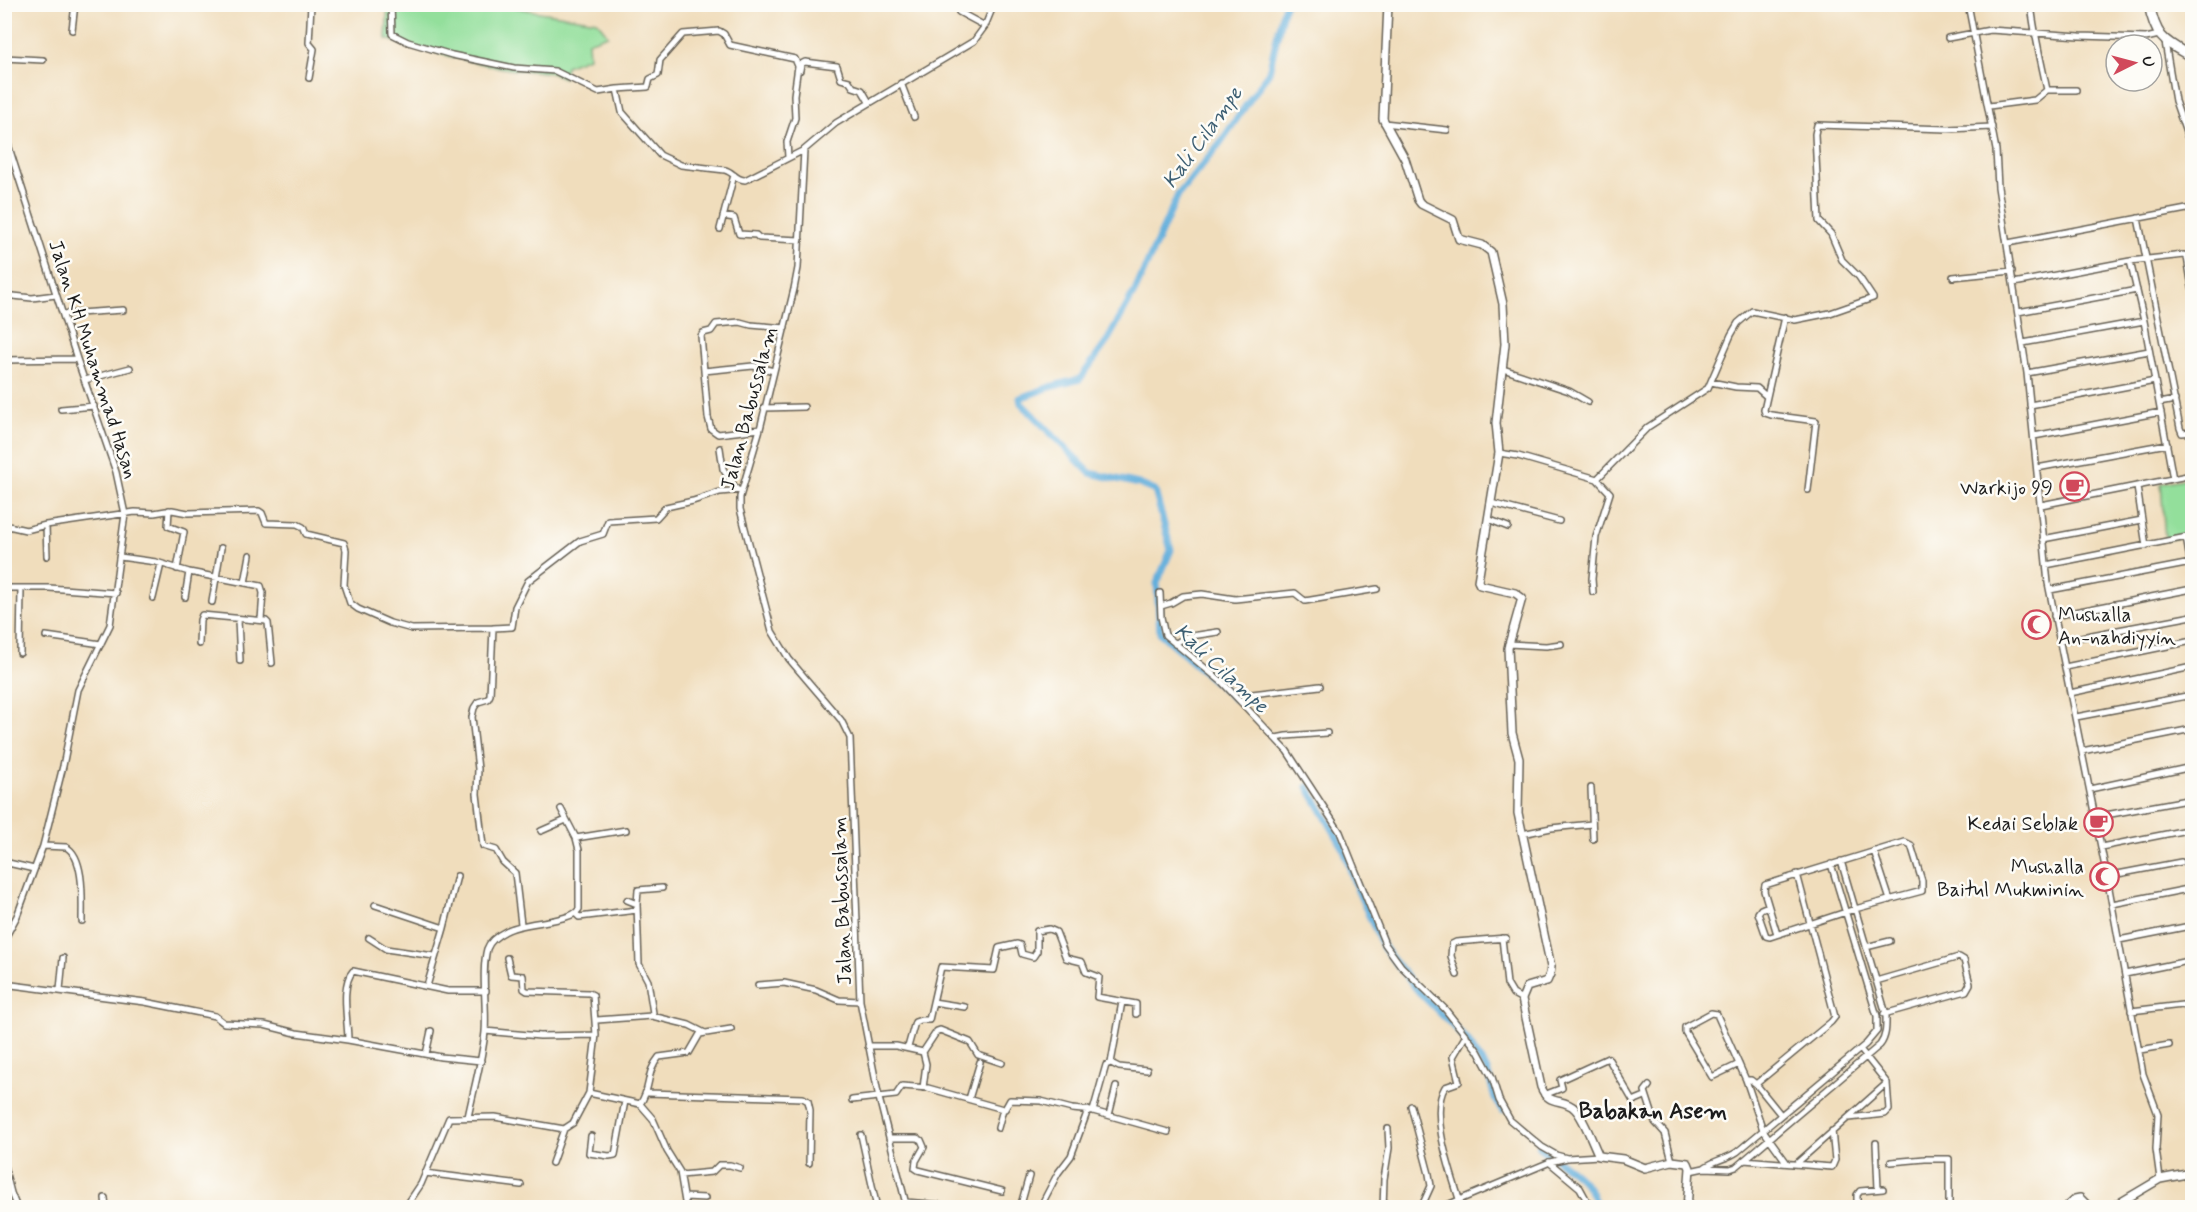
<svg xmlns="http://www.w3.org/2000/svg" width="2197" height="1212" viewBox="0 0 2197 1212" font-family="Mynerve,sans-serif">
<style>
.green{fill:#93df9b;stroke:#587e5c;stroke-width:1.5}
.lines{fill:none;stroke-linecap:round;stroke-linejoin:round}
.canal{stroke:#62aedb;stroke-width:7}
.minor-casing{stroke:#666054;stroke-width:8}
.tertiary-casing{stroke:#666054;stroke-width:10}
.primary-casing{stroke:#666054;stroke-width:12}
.minor{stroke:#fff;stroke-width:5}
.tertiary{stroke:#fff;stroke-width:7}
.primary{stroke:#fff;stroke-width:9}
.labels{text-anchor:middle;stroke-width:5;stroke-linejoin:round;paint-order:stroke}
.street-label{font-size:20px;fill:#1c1c1c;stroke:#fdfcf7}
.poi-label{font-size:20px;fill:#1c1c1c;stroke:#fdfcf7;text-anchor:end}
.water-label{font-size:21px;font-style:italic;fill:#3c5e72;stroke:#fdfcf7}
.quarter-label{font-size:22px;font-weight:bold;fill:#1c1c1c;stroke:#fdfcf7}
</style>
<rect width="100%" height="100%" fill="#fdfcf7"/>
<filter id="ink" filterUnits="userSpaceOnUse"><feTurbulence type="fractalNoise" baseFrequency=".0167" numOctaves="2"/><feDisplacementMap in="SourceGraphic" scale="12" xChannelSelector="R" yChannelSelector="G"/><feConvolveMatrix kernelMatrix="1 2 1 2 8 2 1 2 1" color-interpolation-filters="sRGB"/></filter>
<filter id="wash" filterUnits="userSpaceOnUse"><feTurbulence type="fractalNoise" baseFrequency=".008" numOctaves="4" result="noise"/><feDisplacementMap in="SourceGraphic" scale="24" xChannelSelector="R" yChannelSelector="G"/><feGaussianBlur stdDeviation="1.35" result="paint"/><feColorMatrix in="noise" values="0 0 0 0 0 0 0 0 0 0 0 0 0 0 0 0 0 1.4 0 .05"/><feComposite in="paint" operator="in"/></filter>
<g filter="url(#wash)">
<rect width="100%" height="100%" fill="#f0ddbc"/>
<path class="green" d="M388,4L504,5L533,11L597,21L608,35L588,42L589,57L566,66L564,78C547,69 528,72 509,69C467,62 427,51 386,39Z
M2188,478L2192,499V535L2165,540L2161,483Z"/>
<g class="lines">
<path class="canal" d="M1234,698L1160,633L1157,583L1171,550L1155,491L1139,484L1090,473L1021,403L1020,398L1050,387L1080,379L1106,343L1135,291L1178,195L1220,143L1269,72L1283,10L1286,4
M1308,787L1343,847L1355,884L1383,947L1419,992L1467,1040L1487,1070L1495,1098L1502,1110
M1539,1147C1559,1163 1594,1180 1596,1208"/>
</g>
</g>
<g filter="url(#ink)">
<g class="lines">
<defs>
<path id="minor" d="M391,4L392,34L408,42L452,55L514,68L555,71L598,92L617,89L622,112L660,155L681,165L725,170C733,172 736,180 745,180L804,150
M1968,4L1996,150L1998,187L2027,373L2048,583L2106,872L2143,1074L2158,1114L2156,1149L2160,1179
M2031,4C2034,33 2041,61 2047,90H2076
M959,12L985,26
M72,30L75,4
M1948,38L1990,30L2080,36L2146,38L2159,35
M2165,42L2175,101L2192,150
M4,58L43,60
M800,70L801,64L805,62L837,66L841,79L849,81L853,87L862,90L869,102
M309,78L314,49L309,43L311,4
M901,83L914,117
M617,89L648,87L650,79L658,75L660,60L683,34L719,31L724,34L730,45L795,59L798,66L794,95L795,118L787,142L788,157
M1989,106L2035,100L2047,90
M1384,123L1447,130
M2183,123L2192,124
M4,132L77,359L116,472L125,514L110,625L78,690L63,766L43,846L17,916L4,940
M723,216L734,218L739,234L756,235L759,238L800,240
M2138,218L2180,428L2182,433L2192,432
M720,229L734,175
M2008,243L2192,208
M2130,261L2144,321L2173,479
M1953,277L2012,271
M2014,283L2130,261L2184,255L2187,257L2192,287
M4,295L32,298L56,295
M2018,312L2137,290
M64,314L123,310
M1785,317L1764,410L1765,413L1771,415L1816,421L1808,490
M2023,343L2144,321
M4,360L77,359
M1503,369L1569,391L1588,402
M704,371L753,366L774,371
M2027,373L2149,351
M85,380L130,368
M1711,382L1736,387L1757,388L1766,396
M2159,403L2175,400
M2030,405L2155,381
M764,408L804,407
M61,409L94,406
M760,429L718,434L711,429L708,417L701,336L703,333L711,331L716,324L740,322L751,325L785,328
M2034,436L2161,412
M720,448L723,469L737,490
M1499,453L1518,456L1597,479L1648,427L1708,388L1731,335L1738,323L1752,311L1795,320L1830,313L1873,298L1859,277L1842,260L1831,234L1819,221L1815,134L1817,125L1948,129L1992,127
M2037,468L2167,444
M2190,476L2192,488
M2137,487L2146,546
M1491,503L1559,521
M2041,505L2192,475
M169,510L168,526L184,532L177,569
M1488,519L1508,527
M4,525L26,530L46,525L135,512L154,513L172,510L188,513L259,511L262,513L266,523L297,524L303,527L306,534L344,543L346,550L344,585L350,603L358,609L390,623L412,629L493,628
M46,525L47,556
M2186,537L2192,572
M2043,539L2142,520
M120,557L156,562L189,572L261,586L263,593L261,620
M2046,565L2192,536
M245,583L250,555
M4,588H49L116,593
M2050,590L2191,563
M1593,592L1592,579L1596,537L1610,493L1597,479
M1160,593L1161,617L1165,635L1222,682L1287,751L1340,832L1385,944L1401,966L1445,1009L1478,1051L1492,1077L1499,1100L1510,1120L1542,1147L1556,1155L1567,1158
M185,597L189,572
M153,598L161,564
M212,602L221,548
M1161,606L1171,603L1183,596L1202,594L1235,599L1295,593L1305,601L1377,589
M2054,616L2192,589
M238,620L240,661
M46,636L101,644
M2060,641L2192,616
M199,644L200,620L202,615L266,621L268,623L272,663
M1175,644L1185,637L1218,632
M1508,644L1546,646L1561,644
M20,653L21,589
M2065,667L2192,641
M2070,693L2192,667
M1240,701L1252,694L1320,686
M2076,717L2192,695
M1276,738L1286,736L1327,733
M2082,751L2192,729
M1591,788L1593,839
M2090,789L2192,767
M2095,817L2192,799
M541,831L566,820
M1522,834L1551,828L1592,824
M576,838L626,830
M43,846L66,847C85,857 82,901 82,921
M2101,847L2192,829
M1874,851L1890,900
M4,862L34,869
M2107,876L2181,862
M637,904L638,890L662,888
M2112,904L2188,889
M375,905L444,928L427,986
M1768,906L1761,909L1758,913L1766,936L1770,937L1855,909L1922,891V881L1911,845L1905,842L1765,885L1764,891L1777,934
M576,914L579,917L637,910
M521,924L515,873L503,862L496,850L483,846L477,794L478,769L472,717L474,708L478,702L488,699L490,695L493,628L512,627L515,607L528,581L580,541L603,534L608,521L656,518L666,507L693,501L720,492L742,490
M444,928L457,876
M369,938L386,949L434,956
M1502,938L1507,984L1513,994L1522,999
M2119,940L2185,927
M1866,947L1890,941
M507,958L511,975L523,976L524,989L527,991L589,993L593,995L596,1035L589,1093
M2125,974L2188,961
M1457,975L1451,956L1452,944L1456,942L1506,938
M1876,981L1959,957L1964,960L1970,984L1966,991L1884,1014
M4,984L145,1002L215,1016L224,1023L264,1025L296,1033L348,1040L441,1057L481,1061
M758,985L784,983L816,990L839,1000L860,1001
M60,990L63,958
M933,1002L965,1007
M1122,1002L1111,1063L1119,1067L1147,1070
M2131,1011L2182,1005L2192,1009
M652,1016L689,1025L705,1033
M597,1020L652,1016L653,1013L648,981L639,964L637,904L627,900
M485,1031L540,1036L596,1035
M348,1040C348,1021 340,985 353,971L448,991H486
M868,1046H896L923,1052L926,1064L923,1088
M908,1047L915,1022L921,1020H929L941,967L994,970L999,948L1017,944L1020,945L1022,954L1033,957L1037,951V931L1049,929L1056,932L1066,958L1082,962L1086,972L1099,977L1097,997L1136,1004V1014
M2140,1050L2169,1045
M923,1052L937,1031L940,1030L970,1042L978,1055L1002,1063
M426,1054L431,1031
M1739,1064L1712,1077L1685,1032V1027L1711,1013L1717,1014L1718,1017L1746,1080L1763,1130L1787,1163
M1746,1080H1751L1756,1084L1831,1022L1835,1017L1797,874
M1756,1084L1781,1115
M1649,1086L1645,1091L1655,1122L1665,1133L1672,1161
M648,1093L803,1098L808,1101L810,1110L809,1163
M1544,1095L1562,1088L1560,1080L1608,1058L1633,1101L1645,1096
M969,1099L980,1062
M852,1100L896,1095L902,1086L928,1088L1003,1109H1005L1010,1100L1041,1101L1072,1109L1093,1111L1168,1132
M640,1104C652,1087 645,1074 659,1057L689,1053L700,1034L731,1029
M1411,1106L1429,1174L1431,1186L1421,1208
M1093,1111L1106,1065L1111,1063
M1109,1115L1116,1087
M468,1117C474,1088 482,1061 485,1032C487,1008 481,971 487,949C490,940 498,935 506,931C523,921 571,923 579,909V850L576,838L561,809
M1849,1118L1885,1114L1889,1110L1887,1083L1860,1049
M998,1128L1003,1109
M861,1135L877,1208
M591,1136L589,1153L609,1156L615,1155L625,1101
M889,1138H917L921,1140L924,1147L916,1161L915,1168L918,1170L1002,1191
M1876,1143L1878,1189
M1744,1160L1832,1167L1835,1160L1832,1131
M1549,1162L1580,1188L1591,1208
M1891,1162L1925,1159H1949V1208
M552,1163L564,1129
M1796,1164L1887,1083
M4,1166L11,1193L17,1208
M1704,1168C1714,1160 1727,1159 1737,1152L1866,1044L1877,1031V1016L1831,864
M1690,1171L1704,1168L1730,1169L1736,1167L1880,1045C1887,1036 1886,1025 1886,1014L1841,861
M425,1173L521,1185
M681,1175L712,1172L719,1165H730L740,1168
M685,1197L705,1198
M105,1198L106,1208
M1459,1199C1451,1172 1429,1113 1445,1087L1459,1082L1453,1057L1466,1035
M1044,1200L1058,1173L1071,1156L1088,1110
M905,1202L942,1205L945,1208
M405,1208L421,1184L449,1118L495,1117L564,1129L573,1123L589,1093L640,1104L653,1119L667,1151L680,1172L686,1208
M907,1208L879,1098L860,1001L850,738L841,720L789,659L772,631L740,509V497L760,429L794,289L798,268L804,150L836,123L974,41L985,26L994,4
M1020,1208L1029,1176
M1383,1208L1384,1179L1389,1148L1388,1129
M1440,1208L1550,1162L1567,1158L1599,1156
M1857,1208V1195L1860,1191L1883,1189"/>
<path id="tertiary" d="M1388,4L1383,119L1405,159L1418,200L1421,204L1453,220L1459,239L1482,245L1491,252L1503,304L1505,344L1496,423L1499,453L1478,581L1480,585L1515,593L1522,598L1508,648L1512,733L1519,759L1518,813L1551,967L1550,974L1547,981L1527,987L1522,999L1541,1087C1549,1107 1563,1097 1575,1109C1584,1118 1593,1144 1599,1156L1623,1159L1645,1168L1672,1161L1688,1163L1690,1168L1687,1208
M2065,1208L2075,1199L2080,1198L2090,1208
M2111,1208L2160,1179L2192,1173"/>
<path id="primary" d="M2149,4C2156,39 2164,41 2192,57"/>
</defs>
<use href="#minor" class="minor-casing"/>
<use href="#tertiary" class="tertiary-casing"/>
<use href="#primary" class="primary-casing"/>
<use href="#minor" class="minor"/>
<use href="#tertiary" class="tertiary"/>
<use href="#primary" class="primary"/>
</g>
</g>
<defs>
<symbol id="cafe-ring" viewBox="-11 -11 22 22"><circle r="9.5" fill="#fdfcf7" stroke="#d1495b" stroke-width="1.5"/><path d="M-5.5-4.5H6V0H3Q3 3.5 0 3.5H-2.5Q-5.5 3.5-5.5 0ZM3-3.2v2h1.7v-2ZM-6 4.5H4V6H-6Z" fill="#d1495b"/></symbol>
<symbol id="mosque-ring" viewBox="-11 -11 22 22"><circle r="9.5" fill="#fdfcf7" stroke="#d1495b" stroke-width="1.5"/><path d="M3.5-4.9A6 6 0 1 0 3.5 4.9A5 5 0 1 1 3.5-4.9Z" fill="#d1495b"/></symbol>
</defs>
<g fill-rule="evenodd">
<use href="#cafe-ring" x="2058" y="470" width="33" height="33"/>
<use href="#mosque-ring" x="2020" y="608" width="33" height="33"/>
<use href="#cafe-ring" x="2082" y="806" width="33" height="33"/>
<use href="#mosque-ring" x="2088" y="860" width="33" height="33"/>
</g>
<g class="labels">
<g class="street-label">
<text transform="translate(94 359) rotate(72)" y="7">Jalan KH Muhammad Hasan</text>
<text transform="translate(748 408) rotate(-75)" y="7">Jalan Babussalam</text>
<text transform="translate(841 901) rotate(-92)" y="7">Jalan Babussalam</text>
</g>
<g class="poi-label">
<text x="2053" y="494">Warkijo 99</text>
<text x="2058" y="621" text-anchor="start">Mushalla<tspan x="2058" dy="23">An-nahdiyyin</tspan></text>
<text x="2078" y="830">Kedai Seblak</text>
<text x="2084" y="873">Mushalla<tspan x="2084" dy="23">Baitul Mukminin</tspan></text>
</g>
<g class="water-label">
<text transform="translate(1202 137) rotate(-54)" y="7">Kali Cilampe</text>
<text transform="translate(1222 668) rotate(43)" y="7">Kali Cilampe</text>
</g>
<g class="quarter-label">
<text x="1653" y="1118">Babakan Asem</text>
</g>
</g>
<rect width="2197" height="1212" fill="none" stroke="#fdfcf7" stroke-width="24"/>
<g transform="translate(2134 63) rotate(84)"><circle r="28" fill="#fdfcf7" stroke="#a3a29f" stroke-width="1.5"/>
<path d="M0-4.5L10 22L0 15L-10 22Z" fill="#d1495b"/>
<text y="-9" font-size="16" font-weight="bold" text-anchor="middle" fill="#1c1c1c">U</text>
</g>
</svg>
